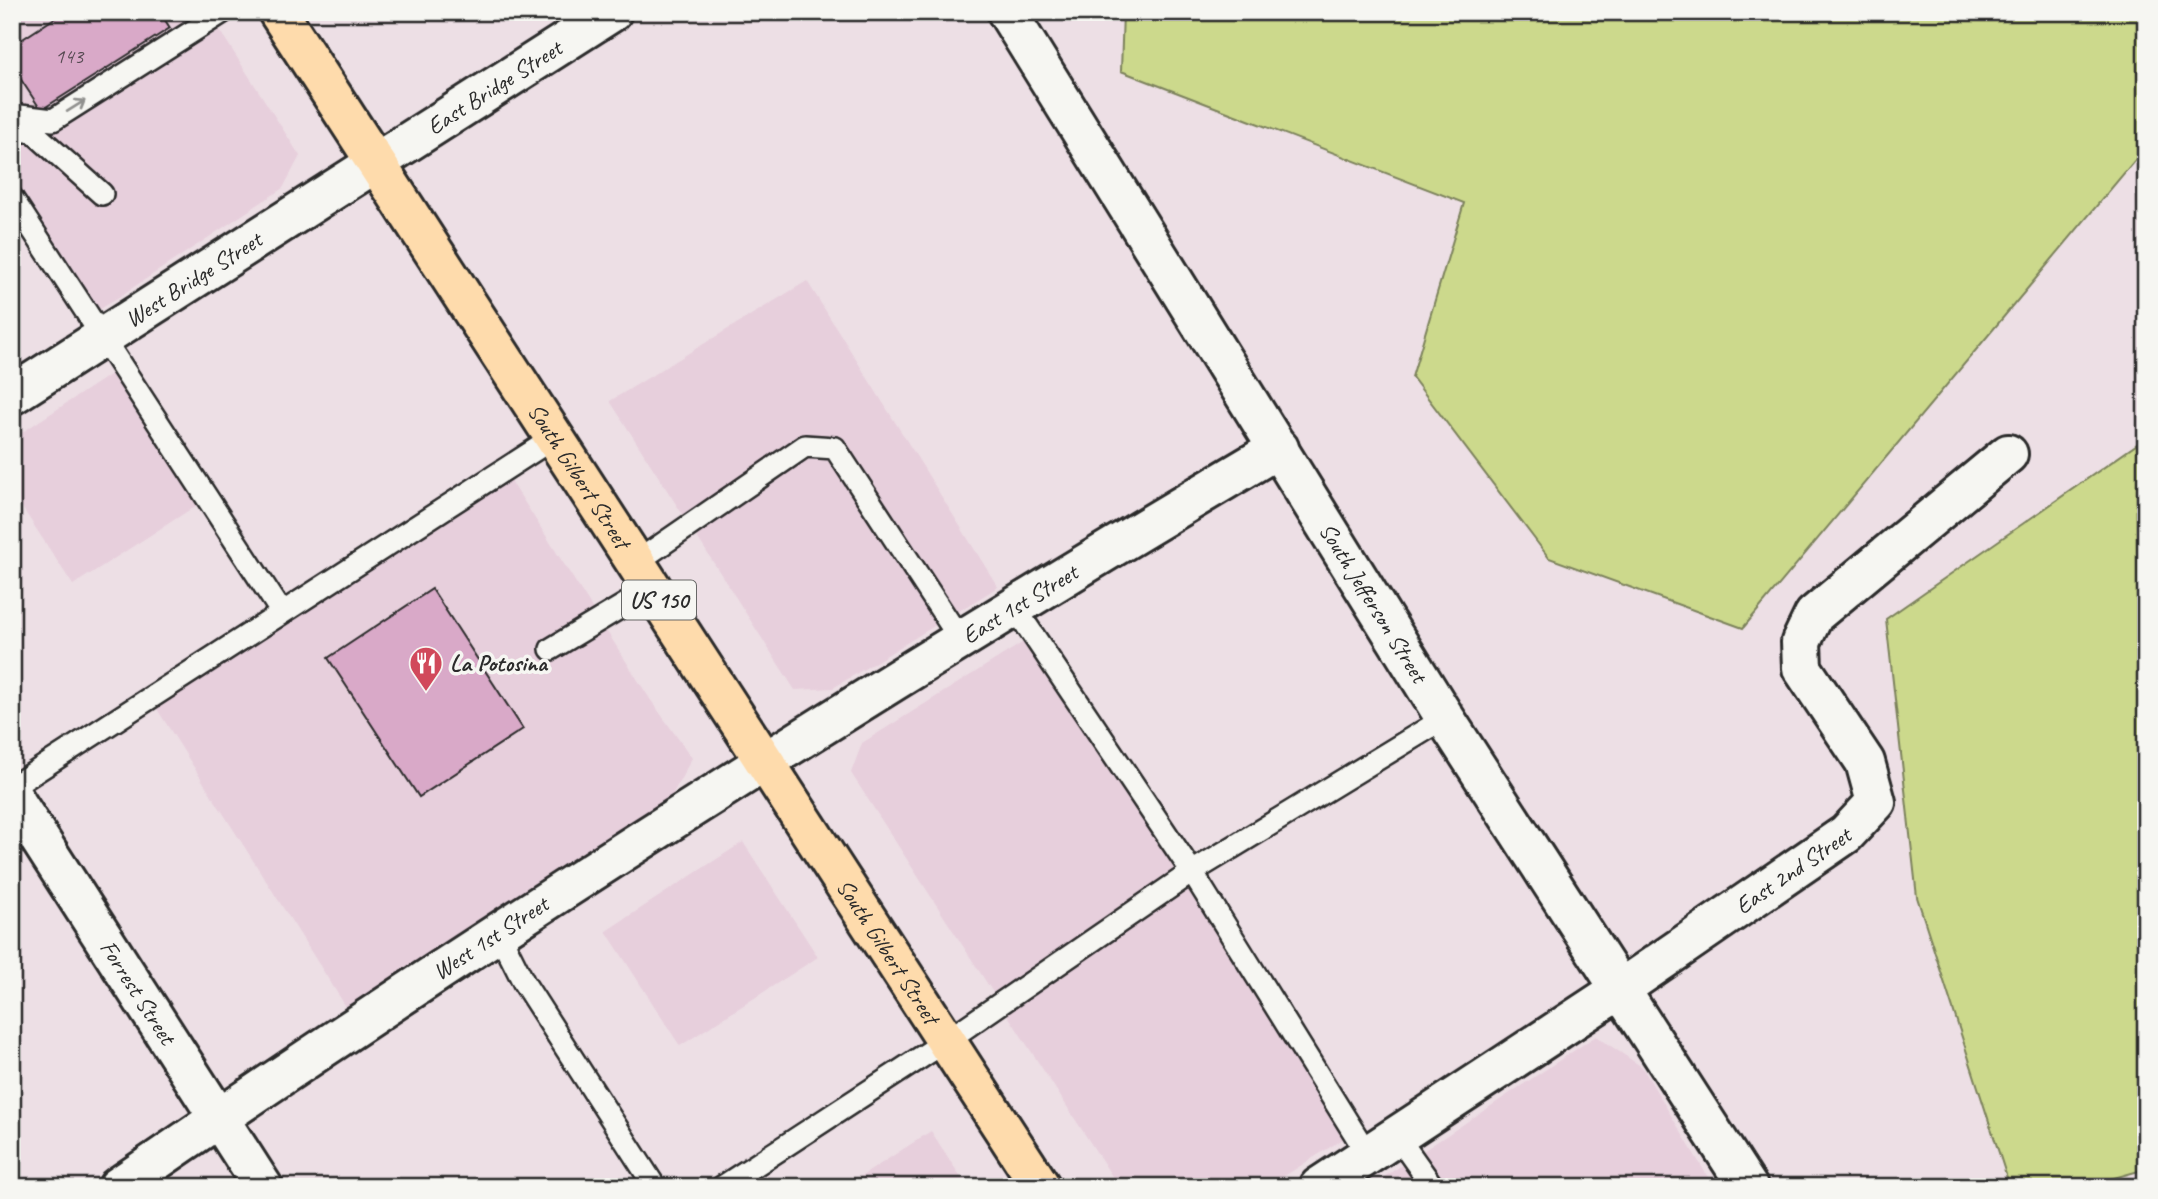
<svg xmlns="http://www.w3.org/2000/svg" width="2158" height="1199" viewBox="0 0 2158 1199" font-family="Caveat,sans-serif">
<style>
.built{fill:#e7cfdc}
.green{fill:#ccd98c;stroke:#7c825c;stroke-width:2}
.building{fill:#d9a9c8;stroke:#2b2b2b;stroke-width:2}
.lines{fill:none;stroke-linecap:round;stroke-linejoin:round}
.lane-casing{stroke:#2b2b2b;stroke-width:26}
.street-casing{stroke:#2b2b2b;stroke-width:44}
.primary-casing{stroke:#2b2b2b;stroke-width:44}
.lane{stroke:#f6f6f2;stroke-width:21}
.street{stroke:#f6f6f2;stroke-width:38}
.primary{stroke:#fedbac;stroke-width:38}
.oneway{stroke:#90908e}
.labels{text-anchor:middle;stroke-width:7;stroke-linejoin:round;paint-order:stroke}
.number-label{font-size:21px;fill:#564a52}
.shield{fill:#f6f6f2;stroke:#686867;stroke-width:2}
.shield-label{font-size:23px;font-weight:bold;fill:#2b2b2b}
.street-label{font-size:24px;fill:#2b2b2b;stroke:#f6f6f2}
.poi-label{font-size:24px;font-weight:bold;fill:#2b2b2b;stroke:#f6f6f2;text-anchor:start}
</style>
<rect width="100%" height="100%" fill="#eddfe5"/>
<filter id="ink" filterUnits="userSpaceOnUse"><feTurbulence type="fractalNoise" baseFrequency=".0143" numOctaves="2"/><feDisplacementMap in="SourceGraphic" scale="14" xChannelSelector="R" yChannelSelector="G"/><feConvolveMatrix kernelMatrix="1 2 1 2 8 2 1 2 1" color-interpolation-filters="sRGB"/></filter>
<g filter="url(#ink)">
<path class="built" d="M12,12H208L300,156L283,188L90,316L12,198Z
M807,281L998,587L833,688L795,690L610,401Z
M123,366L208,498L73,585L12,492V439Z
M504,470L650,699L692,758L670,799L348,1010L150,698Z
M1033,636L1354,1132L1267,1187H1119L851,773L862,743Z
M743,842L818,957L680,1046L606,931Z
M1596,1036L1642,1067L1714,1187H1369Z
M931,1131L967,1187H845Z"/>
<path class="green" d="M1123,12H2146V147L1743,628L1549,558L1412,377L1464,203L1121,71Z
M2146,438V1169L2082,1187H2010L1917,897L1886,619Z"/>
<path class="building" d="M64,12H160L170,28L41,110L12,66V46Z
M432,589L523,729L419,797L328,658Z"/>
<g class="lines">
<defs>
<path id="lane" d="M12,115L53,120L223,12
M12,131H32L102,194
M12,198L282,613
M635,563L805,446L835,448L960,639
M1013,605L1192,872L1368,1155
M551,649L651,589
M12,787L555,437
M499,933L524,983L655,1187
M1397,1136L1433,1187
M722,1187L946,1041L1192,872L1445,718"/>
<g id="street">
<path id="s1" d="M1007,12L1445,718L1748,1187"/>
<path id="s2" d="M12,395L612,12"/>
<path id="s3" d="M12,796L263,1187"/>
<path id="s4" d="M118,1187C496,927 884,682 1279,448"/>
<path id="s5" d="M1319,1187L1619,990L1846,834L1876,802L1865,762L1802,668L1801,642L1814,615L2008,454"/>
</g>
<g id="primary">
<path id="s6" d="M278,12L1041,1187"/>
</g>
</defs>
<use href="#lane" class="lane-casing"/>
<use href="#street" class="street-casing"/>
<use href="#primary" class="primary-casing"/>
<use href="#lane" class="lane"/>
<use href="#street" class="street"/>
<use href="#primary" class="primary"/>
</g>
<defs><path id="oneway-shaft" d="M-6 0H5M1.5-3L5.5 0L1.5 3" fill="none" stroke-width="1.6" stroke-linecap="round" stroke-linejoin="round" transform="scale(1.75)"/></defs>
<use class="oneway" href="#oneway-shaft" transform="translate(76 106) rotate(-32)"/>
</g>
<defs>
<symbol id="restaurant-pin" viewBox="-11 -11 22 30"><path d="M0 17L-7.5 6A9.5 9.5 0 1 1 7.5 6Z" fill="#d1495b" stroke="#f6f6f2"/><path d="M-5-6h1v4h1v-4h1v4h1v-4h1v5L-1.5 .5V6h-2V.5L-5-1ZM5-6V6H3V1.5H1.5Q1.5-4 5-6Z" fill="#fff"/></symbol>
</defs>
<g fill-rule="evenodd">
<use href="#restaurant-pin" x="407" y="644" width="38" height="52"/>
</g>
<g class="labels">
<g class="number-label">
<text x="69" y="63">143</text>
</g>
<rect class="shield" x="622" y="580.5" width="74" height="39" rx="5"/>
<g class="shield-label">
<text x="659" y="608">US 150</text>
</g>
<g class="street-label">
<text dy="8" stroke="none"><textPath href="#s2" startOffset="572">East Bridge Street</textPath></text>
<text dy="8" stroke="none"><textPath href="#s2" startOffset="215">West Bridge Street</textPath></text>
<text dy="8" stroke="none"><textPath href="#s6" startOffset="553">South Gilbert Street</textPath></text>
<text dy="8" stroke="none"><textPath href="#s4" startOffset="1074">East 1st Street</textPath></text>
<text dy="8" stroke="none"><textPath href="#s1" startOffset="695">South Jefferson Street</textPath></text>
<text dy="8" stroke="none"><textPath href="#s5" startOffset="570">East 2nd Street</textPath></text>
<text dy="8" stroke="none"><textPath href="#s4" startOffset="448">West 1st Street</textPath></text>
<text dy="8" stroke="none"><textPath href="#s6" startOffset="1120">South Gilbert Street</textPath></text>
<text dy="8" stroke="none"><textPath href="#s3" startOffset="233">Forrest Street</textPath></text>
</g>
<g class="poi-label">
<text x="450" y="671">La Potosina</text>
</g>
</g>
<rect width="2158" height="1199" fill="none" stroke="#f6f6f2" stroke-width="42"/>
<rect x="21" y="21" width="2116" height="1157" fill="none" stroke="#2b2b2b" stroke-width="2.5" filter="url(#ink)"/>
</svg>
